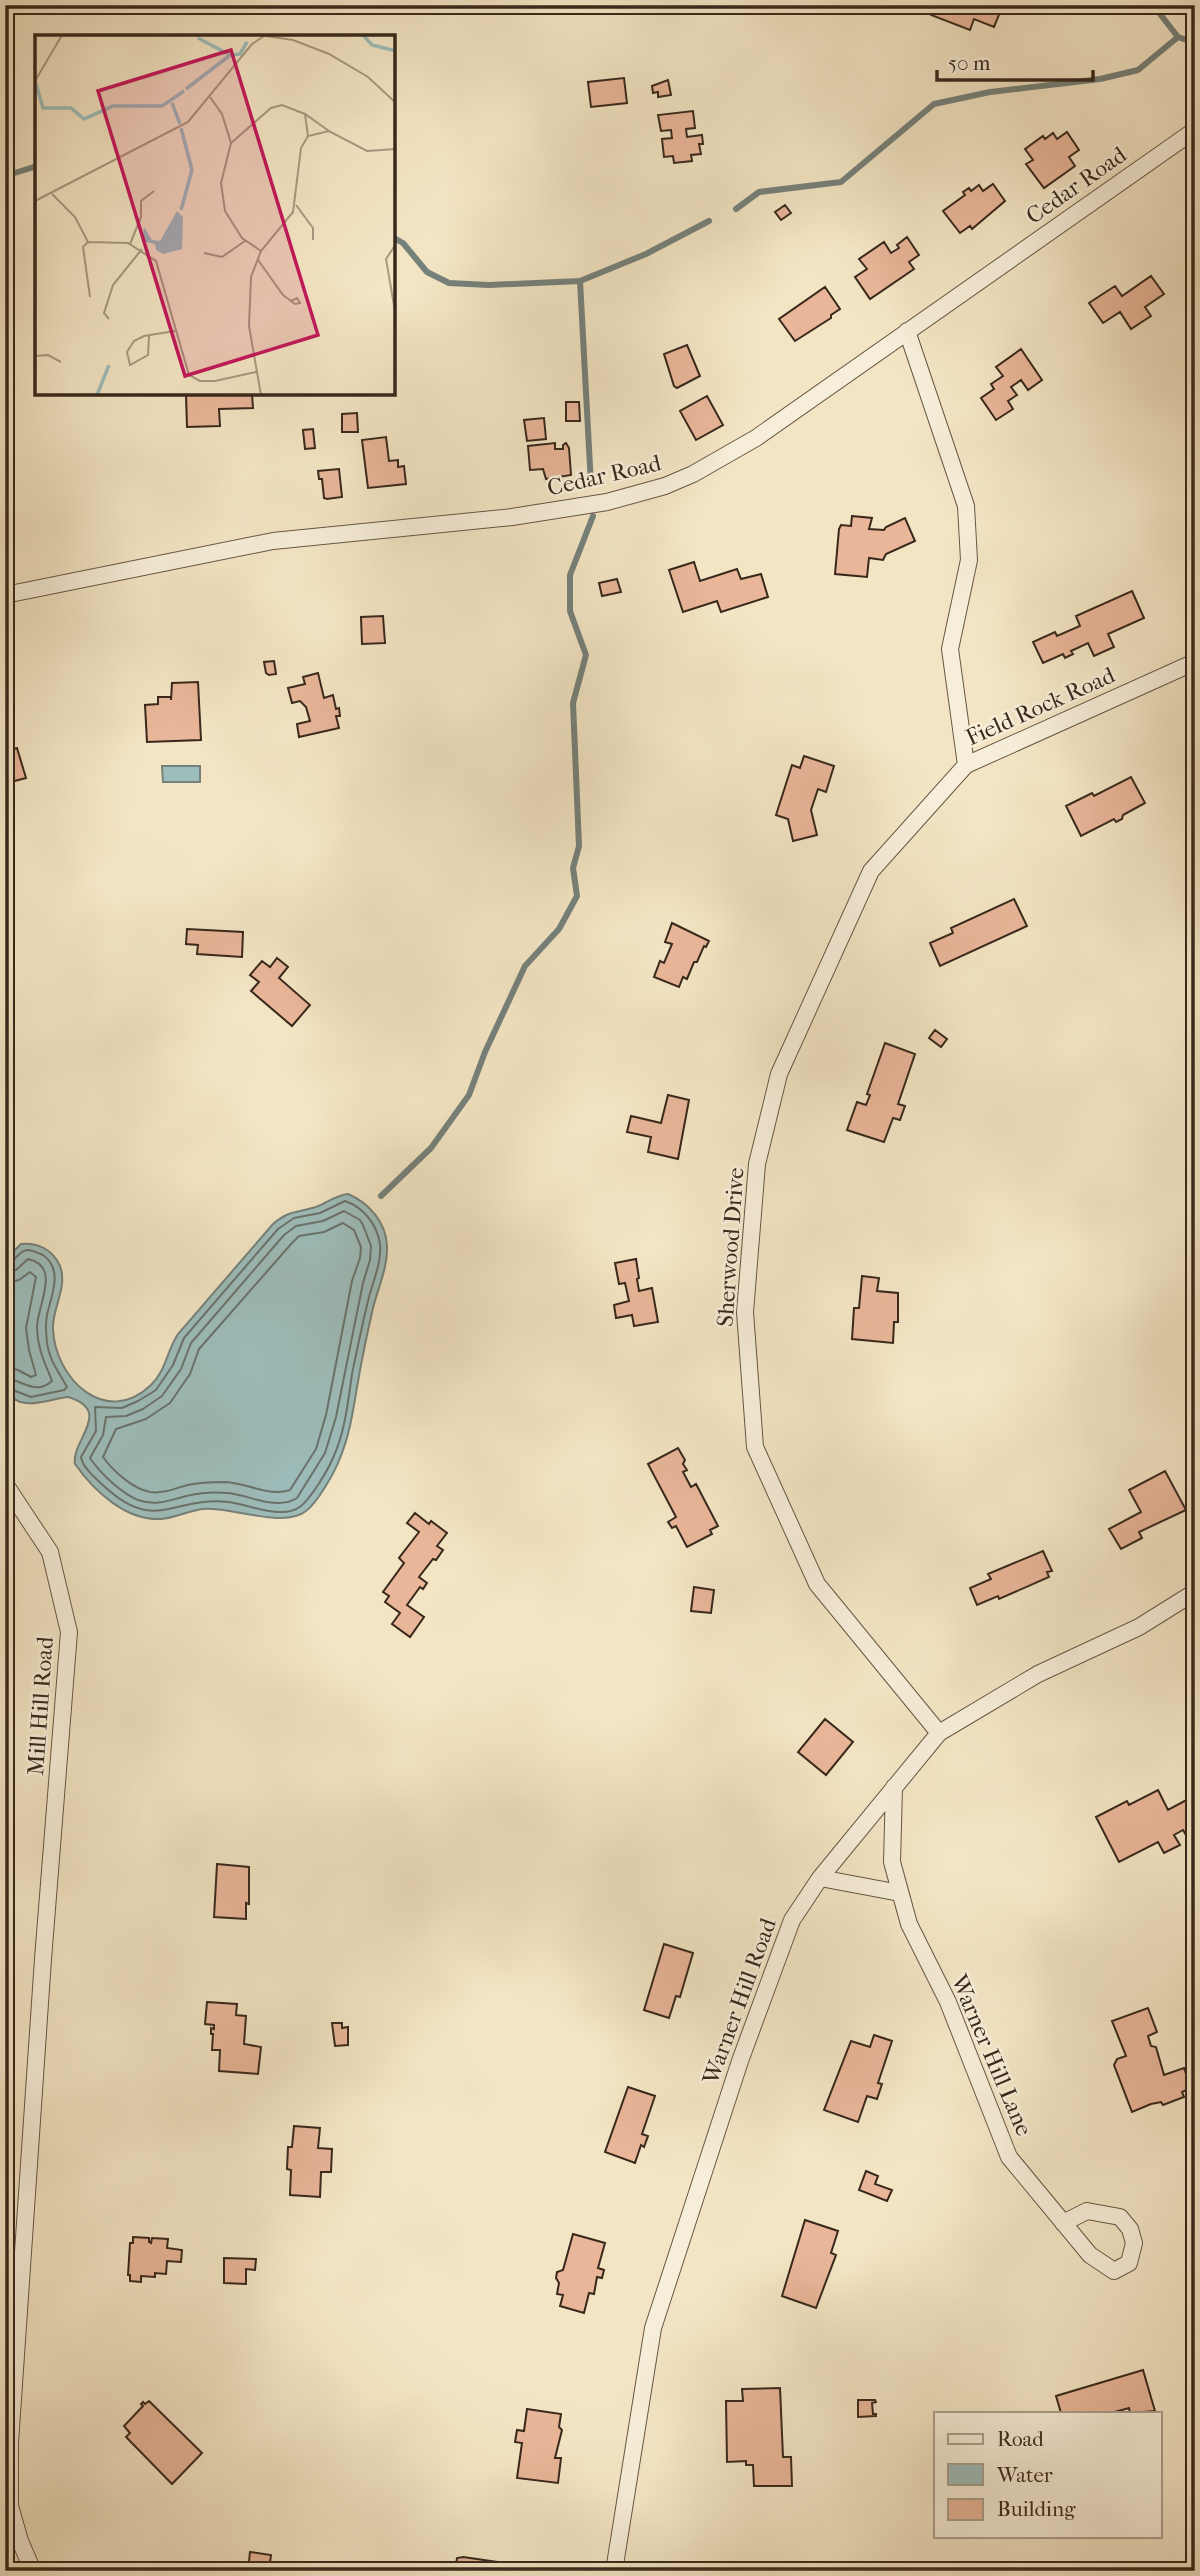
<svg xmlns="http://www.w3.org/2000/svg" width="1200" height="2576" viewBox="0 0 1200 2576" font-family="'IM FELL French Canon',serif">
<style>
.water{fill:#9dbdbb;stroke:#75817b;stroke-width:2}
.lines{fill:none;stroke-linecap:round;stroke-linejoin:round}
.shore{stroke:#6a726c;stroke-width:2}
.stream{stroke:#75817b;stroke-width:6}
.building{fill:#e9b699;stroke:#38281c;stroke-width:2}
.minor-casing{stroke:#675746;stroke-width:18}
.minor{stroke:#f7eed9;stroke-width:16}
.labels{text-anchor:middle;stroke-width:5;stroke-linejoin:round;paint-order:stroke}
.street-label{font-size:23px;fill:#38281c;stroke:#f7eed9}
.inset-river{fill:none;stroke:#9dbdbb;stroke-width:3.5}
.inset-road{fill:none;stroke:#a89981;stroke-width:2}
.view{fill:#c2185b;fill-opacity:0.15;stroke:#c2185b;stroke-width:3.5}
.inset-edge{fill:none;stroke:#38281c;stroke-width:3.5}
</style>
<rect width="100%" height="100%" fill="#f3e5c4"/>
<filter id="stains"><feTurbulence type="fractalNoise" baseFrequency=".00286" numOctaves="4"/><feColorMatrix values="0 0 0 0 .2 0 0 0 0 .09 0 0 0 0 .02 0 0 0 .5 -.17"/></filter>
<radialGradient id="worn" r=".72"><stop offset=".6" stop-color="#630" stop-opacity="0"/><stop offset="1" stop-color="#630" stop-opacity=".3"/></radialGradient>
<path class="water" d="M162,766H200V782H163Z
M348,1194C369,1203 386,1222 387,1246C388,1267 378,1288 373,1308C368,1330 363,1353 359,1376C354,1403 351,1432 340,1458C335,1472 317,1503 306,1511C284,1529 231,1506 202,1509C188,1511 175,1518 161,1519C126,1521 94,1491 75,1464C71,1440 114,1411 68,1397C47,1399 19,1414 5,1389V1260L21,1244C38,1242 53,1250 60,1266C68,1288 52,1308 53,1329C55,1379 106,1428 151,1385C166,1371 167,1350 178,1334L273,1224C289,1210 297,1213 316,1207C327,1203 336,1195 348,1194Z"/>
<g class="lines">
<path class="shore" d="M345,1201C363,1207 377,1224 380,1244C382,1263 372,1283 368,1301C362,1325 357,1350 352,1374C348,1402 345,1432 333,1458C328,1470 311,1498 301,1506C282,1521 249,1504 228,1502C173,1496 155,1534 104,1486C95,1478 83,1468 81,1457L96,1431L95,1407L122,1408L138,1401L156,1390L173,1365L184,1338L278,1229L294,1218L320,1213Z
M344,1211L360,1220L363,1225L371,1246L370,1260L363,1283L336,1417L325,1453L297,1498C277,1511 249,1495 228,1493C216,1492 203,1492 191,1495C172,1499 158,1507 138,1500C121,1493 100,1473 90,1458L103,1435L106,1417L126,1416L143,1409L162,1396L181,1369L191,1343L284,1235L296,1226L323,1221Z
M343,1223L354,1230L361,1247L360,1258L352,1281L326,1415L316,1449L290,1490C270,1497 246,1483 226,1482C213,1482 200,1482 188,1485C175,1488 164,1494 150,1492C133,1489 113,1471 103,1457L116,1429L146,1419L170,1403L190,1374L199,1349L292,1243L299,1236L324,1232Z
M5,1264C15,1263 18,1251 27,1250C33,1250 38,1253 43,1255C64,1270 51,1296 47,1315C45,1325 46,1333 47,1343C49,1360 59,1372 67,1387L64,1390L31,1397L5,1387
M5,1273L16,1270L28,1259C62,1266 37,1306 37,1327C37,1348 45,1363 52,1381C35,1396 23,1380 5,1378
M5,1283L19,1280L30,1272L36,1277L26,1328L29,1350L36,1375L31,1377L18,1370L5,1367"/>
<path class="stream" d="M1153,5L1178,37L1195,43
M5,176L37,166
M736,209L759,192L841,182L934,104L990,92L1100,79L1138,70L1178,37
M394,238L403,243L427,272L449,283L489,285L580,281L646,254L709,221
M580,281L591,485
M381,1196L431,1148L469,1095L485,1052L525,966L559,929L577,896L573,868L579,846L573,703L586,655L570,611V575L593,516"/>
</g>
<path class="building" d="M934,5H1003L994,27L974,19L970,30L931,15Z
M624,78L627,103L591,107L588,82Z
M668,80L671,95L658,97V92L653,93L652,86Z
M693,111L695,128L686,129L687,137L702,135L703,144H699L701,154L691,155L692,161L674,163L673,156L664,157L662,139L672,138L671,130L661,131L658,115Z
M1067,132L1079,150L1069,157L1075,166L1044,188L1026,164L1033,160L1025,149L1043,136L1045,139L1053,133L1057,139Z
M993,184L1005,201L972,229L970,226L960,233L943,211L965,195L963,192L969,188L971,191L979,185L983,191Z
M785,205L791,213L781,220L775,212Z
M907,237L919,255L909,262L914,269L870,299L855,277L867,269L859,259L884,242L891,253L899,248L897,245Z
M1151,276L1164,294L1145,307L1151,316L1131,329L1120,312L1103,323L1089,303L1115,286L1122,296Z
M825,287L840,309L831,315V318L795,341L779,319Z
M687,345L700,376L677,388L674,386L664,354Z
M1021,349L1042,380L1028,390L1021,380L1011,387L1017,395L1008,401L1013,409L996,420L981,398L994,389L991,384L1003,376L996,367Z
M226,394H252L253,408L219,409L220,426L187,427L186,395Z
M707,396L723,425L696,440L680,411Z
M566,402H579L580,421H566Z
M357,413L358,432H342V414Z
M544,418L546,439L527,441L524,420Z
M313,429L315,448L305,449L303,430Z
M386,437L389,461L398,460V467L404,466L406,484L368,488L362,440Z
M555,443V449H563V445L566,443L569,448L571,475L546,479L543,469L530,470L528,446Z
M339,469L342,497L327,499L324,498L322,479H319L318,471Z
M852,516L872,518L869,529L884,530L886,527L905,518L915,541L886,554L883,560L869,558L867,577L835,574L839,529L841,525L851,526Z
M694,562L700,581L737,569L741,579L761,574L768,597L721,612L717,601L683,612L669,570Z
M617,579L621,592L602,596L599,583Z
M1132,591L1144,618L1108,634L1114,647L1094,656L1088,643L1071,651L1073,654L1065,658L1063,654L1043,663L1033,642L1055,632L1057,636L1080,626L1076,616Z
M383,616L385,643L362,644L361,617Z
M274,661L276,674L269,675L266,673L264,662Z
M318,673L324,698L333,695L336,709L339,708L340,716H336L339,728L299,737L297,724L310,721L306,707L300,701L292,703L288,688L305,684L303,677Z
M198,682L201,740L147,742L145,705L158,704V697H171V700L172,683Z
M17,748L26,778L7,783L10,795L5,796V752Z
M804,756L834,766L826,792L818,789L811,810L817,835L793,841L788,819L776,815L792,765L800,768Z
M1131,777L1145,803L1123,815L1122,819L1116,822L1114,819L1081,836L1066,806L1092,793L1094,796Z
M1014,899L1027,926L940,966L930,943L953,933L951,928Z
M672,923L709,941L706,947L704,946L697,962H694L687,979L683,977L679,987L654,977L660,961L664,963L672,944L665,942Z
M187,929L243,932L242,957L197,954L198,945L186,944Z
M277,958L288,967L279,978L310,1005L292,1026L251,991L259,982L250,975L262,961L270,967Z
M935,1030L947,1039L941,1047L929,1038Z
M885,1043L915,1054L898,1104L905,1106L900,1120L893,1118L884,1142L847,1130L857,1102L866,1105L870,1095L867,1094Z
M668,1095L689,1100L678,1159L648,1152L651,1137L627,1132L631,1116L661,1123Z
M636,1259L639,1278L637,1279L639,1291L652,1288L658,1322L634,1326L632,1315L616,1318L614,1305L629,1301L625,1283L619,1284L615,1263Z
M862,1276L879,1278L877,1291L898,1293V1322H894L893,1343L852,1339L854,1308H859Z
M678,1448L685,1460L683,1464L687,1470L683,1472L691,1487L696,1484L718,1526L710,1530L712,1534L687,1547L676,1526L672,1528L668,1522L676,1517L648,1464Z
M1165,1471L1186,1510L1139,1532L1142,1538L1121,1549L1109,1529L1141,1512L1129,1490Z
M415,1513L429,1524L431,1521L447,1533L437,1546L443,1550L436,1560L433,1559L419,1577L427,1583L423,1589L420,1587L407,1605L424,1617L410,1637L392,1624L400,1613L385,1602L389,1596L383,1592L404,1563L399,1558L419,1532L407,1523Z
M1043,1551L1052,1571L1047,1572L1049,1577L999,1599L998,1596L977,1605L970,1588L991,1579L988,1574Z
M694,1587L714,1590L711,1613L691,1611Z
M825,1719L853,1742L826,1775L798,1752Z
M1158,1790L1168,1810L1194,1796L1195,1831L1186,1835L1183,1830L1174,1835L1180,1845L1164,1853L1158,1842L1119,1862L1096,1817L1127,1801L1129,1805Z
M217,1864L249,1867V1904L246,1903V1919L214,1917Z
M664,1944L693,1953L680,1997L676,1996L669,2018L644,2010Z
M207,2002L237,2004L236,2015L246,2016L244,2044L261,2047L258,2074L219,2071L220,2050H212L213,2034H211V2028L214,2029V2025L205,2024Z
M1148,2008L1157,2032L1148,2036L1151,2046L1156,2047L1164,2075L1184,2068L1191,2088L1182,2092L1184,2097L1163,2105L1161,2102L1151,2104L1132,2112L1114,2065L1117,2059L1126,2056L1112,2021Z
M332,2023H342V2028L348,2027V2045L335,2046Z
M874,2035L892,2041L878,2083L882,2084L877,2099L867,2096L858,2122L824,2110L851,2041L870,2047Z
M628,2087L655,2096L642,2134L648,2136L644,2147L641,2145L635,2163L605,2152Z
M294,2126L320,2128L318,2148L332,2149L331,2172H321L320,2197L290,2195L291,2170L287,2169L288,2147H292Z
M866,2171L878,2176L875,2184L892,2190L887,2201L859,2190Z
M805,2220L838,2231L831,2253L836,2255L816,2308L782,2296Z
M573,2234L605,2243L598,2268L604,2270L602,2278L597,2277L594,2294L589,2293L584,2313L560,2306L563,2295L557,2294L559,2283L556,2278L557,2272L563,2270Z
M133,2237L149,2238V2242L151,2243L152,2238L168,2239L167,2248L182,2250L181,2262L167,2261L166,2274L155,2273V2277L141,2276V2282L130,2281V2275H128L130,2243H133Z
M224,2258L256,2259L255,2270L246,2269V2284L224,2283Z
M1143,2370L1155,2411L1130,2413L1129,2408L1111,2413H1061L1056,2396Z
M780,2388L783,2457H791L792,2486H754L753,2465H746V2461L727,2462L726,2401H743L742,2389Z
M858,2400H875L876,2402L872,2403L873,2414H876V2416L858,2417Z
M149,2401L202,2453L172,2484L126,2437L130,2433L124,2426L143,2406L141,2404L143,2402L145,2404Z
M527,2409L561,2414L559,2427L562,2430L555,2458H561L558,2483L517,2478L522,2443L515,2442L517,2430L524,2431Z
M250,2552L271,2555L269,2571H248Z
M463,2557L498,2562L497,2564L502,2565L501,2571H455L457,2558Z
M198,2562L233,2568L232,2571H196Z"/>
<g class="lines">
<defs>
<path id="minor" d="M907,331L966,506L969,560L950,649L966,765
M5,595L273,541L512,517L607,502L665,486L693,474L756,438L1195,130
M5,1484L50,1552L69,1632L43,1959L10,2443V2506L20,2541L33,2571
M939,1733L817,1584L755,1447L745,1312L757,1164L779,1074L871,871L966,765L1195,662
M894,1787L892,1862L909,1924L948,2002L1009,2157L1090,2255L1114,2271L1129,2263L1134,2243L1130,2229L1120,2217L1087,2211L1063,2223
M820,1878L900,1893
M614,2571L653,2328L740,2061L792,1920L820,1878L939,1733L1038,1674L1139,1627L1195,1592"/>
</defs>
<use href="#minor" class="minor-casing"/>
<use href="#minor" class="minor"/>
</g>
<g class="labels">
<g class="street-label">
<text transform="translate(1076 185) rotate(-35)" y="8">Cedar Road</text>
<text transform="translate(604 475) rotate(-13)" y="8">Cedar Road</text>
<text transform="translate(1040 706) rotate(-24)" y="8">Field Rock Road</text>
<text transform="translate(730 1247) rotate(-86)" y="8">Sherwood Drive</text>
<text transform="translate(40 1706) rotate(-86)" y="8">Mill Hill Road</text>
<text transform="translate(739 2001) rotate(-70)" y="8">Warner Hill Road</text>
<text transform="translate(992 2055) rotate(67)" y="8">Warner Hill Lane</text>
</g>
</g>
<g transform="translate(35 35)">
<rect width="360" height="360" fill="#f3e5c4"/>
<path d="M142,176L148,182L147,214L128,219L121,215L120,209L107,206L109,192L117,205L125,206Z" fill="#9dbdbb"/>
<path class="inset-river" d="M328,0L337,10L361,16M163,3L195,20L205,19L212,7M1,49L8,73H36L49,84L78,71H127L149,56M151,54L194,21M137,68L145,89M146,175L157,135L146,93M62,360L74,330"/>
<path class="inset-road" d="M224,0L258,5L294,19L333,42L361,68M0,46L27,0M175,62L187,79L196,108M270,79L273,101M17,159L40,182L53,207L93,208L121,226L154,340L165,346H180L221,337M0,166L153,87L217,9L229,1M261,170L278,193V205M53,207L48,212L55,262M95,209L106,182V166L119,156M361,209L351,224L361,282M226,216L207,203L190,176L186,148L196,108L236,73L247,70L270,79L294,96M169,218L187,222L210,206M223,225L248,260L260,269L265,268L262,263L256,266M74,284L69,278L78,250L107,214M114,301L113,320L95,330L92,317L99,306L109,301L140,296M0,321L13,320L26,327M226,360L214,291L216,242L226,216L258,177L266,113L273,101L294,96L332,116L361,114"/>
<path class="view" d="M196,15L283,300L150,341L63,56Z"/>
<rect width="360" height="360" class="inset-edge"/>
</g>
<rect width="1200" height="2576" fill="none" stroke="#f3e5c4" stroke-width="28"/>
<rect x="7" y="7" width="1186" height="2562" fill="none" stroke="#38281c" stroke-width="3.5"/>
<rect x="14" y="14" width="1172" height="2548" fill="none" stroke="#38281c" stroke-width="2"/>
<rect x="934" y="2412" width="228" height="126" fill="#f7eed9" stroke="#ab9f8d" stroke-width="2"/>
<rect x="948" y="2434" width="35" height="10" fill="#f7eed9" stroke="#ab9f8d" stroke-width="2"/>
<text x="997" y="2446" font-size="21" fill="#38281c">Road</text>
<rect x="948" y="2464" width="35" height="21" fill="#9dbdbb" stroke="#ab9f8d" stroke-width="2"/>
<text x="997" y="2482" font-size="21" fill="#38281c">Water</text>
<rect x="948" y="2499" width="35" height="21" fill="#e9b699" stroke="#ab9f8d" stroke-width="2"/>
<text x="997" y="2516" font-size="21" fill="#38281c">Building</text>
<path d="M937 70v10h156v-10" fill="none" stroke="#38281c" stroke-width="3.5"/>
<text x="948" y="70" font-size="21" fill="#38281c" stroke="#f7eed9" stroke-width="5" paint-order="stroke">50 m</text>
<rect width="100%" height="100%" filter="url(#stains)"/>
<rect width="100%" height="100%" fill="url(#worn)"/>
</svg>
